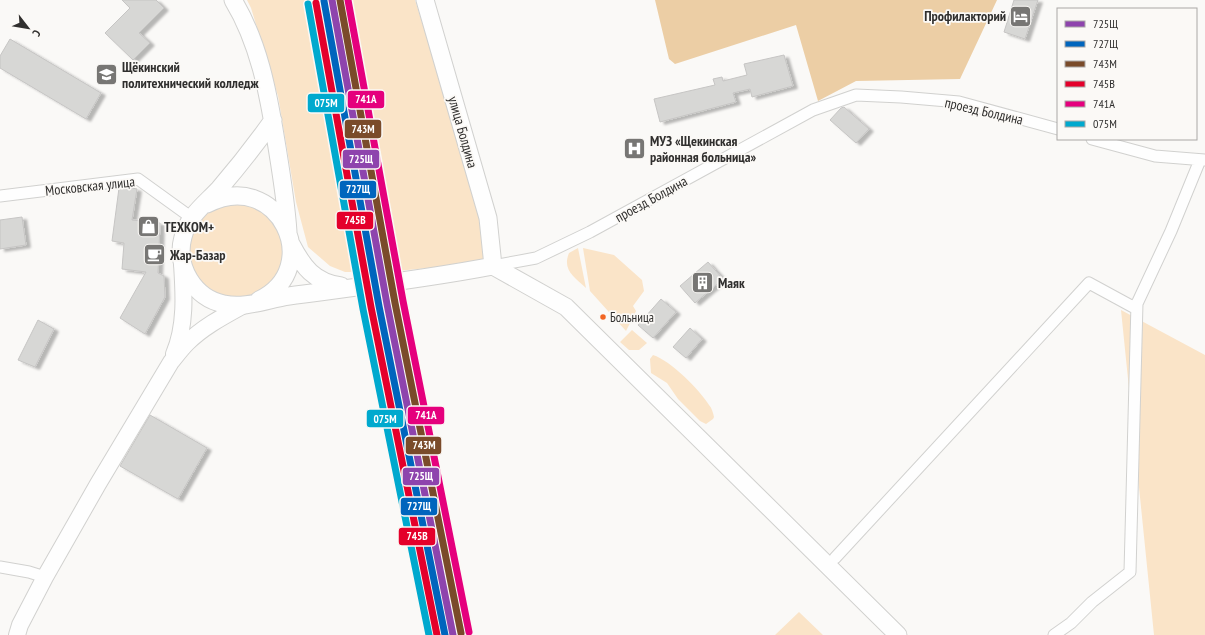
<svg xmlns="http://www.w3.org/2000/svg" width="1205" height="635" viewBox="0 0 1205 635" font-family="'PT Sans Narrow',sans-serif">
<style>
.green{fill:#fae4c8}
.forest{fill:#eccea5}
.building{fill:#d7d7d5;stroke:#c6c5c4;filter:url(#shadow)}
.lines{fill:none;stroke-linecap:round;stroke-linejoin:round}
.street-casing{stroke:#d1d1cf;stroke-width:13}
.secondary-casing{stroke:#d1d1cf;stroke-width:18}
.primary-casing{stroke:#d1d1cf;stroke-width:19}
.street{stroke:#fefefe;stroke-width:11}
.secondary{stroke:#fefefe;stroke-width:16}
.primary{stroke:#fefefe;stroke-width:17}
.rail-1-casing{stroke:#fbf9f6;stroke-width:10}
.rail-2-casing{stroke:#fbf9f6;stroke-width:10}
.rail-3-casing{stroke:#fbf9f6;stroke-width:10}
.rail-4-casing{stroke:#fbf9f6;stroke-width:10}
.rail-5-casing{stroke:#fbf9f6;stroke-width:10}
.rail-6-casing{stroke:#fbf9f6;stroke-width:10}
.rail-1{stroke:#8e44ad;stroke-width:7}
.rail-2{stroke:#0065bd;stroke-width:7}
.rail-3{stroke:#7a4b2a;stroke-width:7}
.rail-4{stroke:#e4002b;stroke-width:7}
.rail-5{stroke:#e5007d;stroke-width:7}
.rail-6{stroke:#00a9ce;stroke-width:7}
.bus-dot{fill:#f26522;stroke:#fbf9f6;stroke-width:1.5}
.labels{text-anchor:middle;stroke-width:3.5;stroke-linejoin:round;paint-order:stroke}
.bus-label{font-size:13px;fill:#302f2e;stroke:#fbf9f6;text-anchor:start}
.poi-label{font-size:14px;font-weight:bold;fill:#302f2e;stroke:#fbf9f6;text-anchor:start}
.street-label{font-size:14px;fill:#302f2e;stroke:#fbf9f6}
.line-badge{stroke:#fbf9f6;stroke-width:1.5}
.badge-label{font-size:11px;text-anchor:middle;font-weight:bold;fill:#fff}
</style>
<defs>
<filter id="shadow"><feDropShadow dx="4.5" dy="2.5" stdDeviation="1" flood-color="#0004"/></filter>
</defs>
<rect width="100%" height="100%" fill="#faf9f7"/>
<path class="green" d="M247,0H311L360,272H345L330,266L308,247L296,202L278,96L251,8Z
M339,0H415L484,219L489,262L387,272Z
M189 250a47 47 0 1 1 94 0a47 47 0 1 1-94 0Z
M578,248L586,288C574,277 562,270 569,253Z
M583,248L614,255L642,280L644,291L633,306L636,311L626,331L590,291Z
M1121,310L1205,355V635H1154Z
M632,330L647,343L639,350H629L620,342Z
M653,355C671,361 699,389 709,405C712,408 713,413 714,417L713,419L706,424L700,421L678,399L667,383L651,373L650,359Z
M799,612L823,635H775Z"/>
<path class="forest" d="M655,0H997L960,79L856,81L818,101L796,25L675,64L669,59Z"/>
<path class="building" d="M122,0H156L164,8L139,33L150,43L133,60L105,33L130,8Z
M1014,0H1038L1025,39L1004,32Z
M10,39L101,93L86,119L0,68V56Z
M784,55L793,86L752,97L750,89L733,93L736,102L660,122L654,99L715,85L713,79L722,77L723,81L747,75L744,64Z
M844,107L869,129L856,143L830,120L841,108Z
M127,187L137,189L132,220L160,223L158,273L164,276L165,297L145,334L120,318L146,272L122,269L124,243L112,241L119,188Z
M22,217L26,245L0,249V220Z
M708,262L723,279L695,303L680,286Z
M661,299L676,312L653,338L638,325Z
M38,320L54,329L35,367L18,360Z
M690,328L702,339L686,358L673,347Z
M150,415L207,448L178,499L120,466Z"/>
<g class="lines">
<defs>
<path id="street" d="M1092,139L1155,156L1205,160
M0,196L138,179L192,218
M493,266L536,258L590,232L813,110L856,95L901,97L959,102L1058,129
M835,558L1089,283L1135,308L1171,231L1200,160
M0,567L29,572L45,577
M1054,635L1071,623L1092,602L1130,572L1137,303"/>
<path id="secondary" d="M174,354C186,326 184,294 182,264
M17,635L20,625L45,577L98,484L171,362C176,356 181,349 187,343C203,327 224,316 244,305"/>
<path id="primary" d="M233,0C259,43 268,92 276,141C281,172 286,201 288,232
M425,0L488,218L493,266
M273,120C256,144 238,167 219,189C205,204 188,216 183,237C175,266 194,298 224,304C245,309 268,299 289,296C357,287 426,279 493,266L566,307L898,635
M207,204C278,167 326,268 259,300
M291,244C303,267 314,282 341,286"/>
</defs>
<use href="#street" class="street-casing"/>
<use href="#secondary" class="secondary-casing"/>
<use href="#primary" class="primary-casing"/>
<use href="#street" class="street"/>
<use href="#secondary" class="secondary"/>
<use href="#primary" class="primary"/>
<defs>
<path id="rail-1" d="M332,0L387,304L453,635"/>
<path id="rail-2" d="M324,1L379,306L445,635"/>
<path id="rail-3" d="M340,0L395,303L461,633"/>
<path id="rail-4" d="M316,3L371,307L437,635"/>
<path id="rail-5" d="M348,0L403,301L469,632"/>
<path id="rail-6" d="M308,4L363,309L429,635"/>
</defs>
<use href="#rail-1" class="rail-1-casing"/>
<use href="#rail-2" class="rail-2-casing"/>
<use href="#rail-3" class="rail-3-casing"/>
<use href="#rail-4" class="rail-4-casing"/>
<use href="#rail-5" class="rail-5-casing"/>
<use href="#rail-6" class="rail-6-casing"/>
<use href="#rail-1" class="rail-1"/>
<use href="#rail-2" class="rail-2"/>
<use href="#rail-3" class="rail-3"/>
<use href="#rail-4" class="rail-4"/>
<use href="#rail-5" class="rail-5"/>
<use href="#rail-6" class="rail-6"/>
</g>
<defs>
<symbol id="hotel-square" viewBox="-11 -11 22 22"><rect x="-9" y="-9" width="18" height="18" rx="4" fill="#777674" stroke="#fbf9f6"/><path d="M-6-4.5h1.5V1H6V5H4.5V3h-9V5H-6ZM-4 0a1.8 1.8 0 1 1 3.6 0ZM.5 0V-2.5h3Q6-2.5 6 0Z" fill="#fff"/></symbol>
<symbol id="university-square" viewBox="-11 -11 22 22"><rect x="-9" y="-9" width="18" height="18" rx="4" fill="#777674" stroke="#fbf9f6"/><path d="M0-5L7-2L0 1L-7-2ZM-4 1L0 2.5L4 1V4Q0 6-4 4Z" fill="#fff"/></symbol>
<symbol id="hospital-square" viewBox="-11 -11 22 22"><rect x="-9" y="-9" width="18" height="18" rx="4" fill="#777674" stroke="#fbf9f6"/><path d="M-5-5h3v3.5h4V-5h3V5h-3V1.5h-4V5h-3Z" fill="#fff"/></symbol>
<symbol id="shop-square" viewBox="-11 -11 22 22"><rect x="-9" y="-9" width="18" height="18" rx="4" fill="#777674" stroke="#fbf9f6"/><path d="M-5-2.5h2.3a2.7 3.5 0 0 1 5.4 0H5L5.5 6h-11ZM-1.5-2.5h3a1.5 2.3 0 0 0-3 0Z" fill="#fff"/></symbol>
<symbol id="cafe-square" viewBox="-11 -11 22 22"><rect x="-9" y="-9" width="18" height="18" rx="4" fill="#777674" stroke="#fbf9f6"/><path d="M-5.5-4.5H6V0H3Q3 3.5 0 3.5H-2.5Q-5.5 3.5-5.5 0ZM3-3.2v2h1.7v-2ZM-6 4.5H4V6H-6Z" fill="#fff"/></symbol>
<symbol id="building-square" viewBox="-11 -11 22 22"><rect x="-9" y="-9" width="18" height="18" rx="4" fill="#777674" stroke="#fbf9f6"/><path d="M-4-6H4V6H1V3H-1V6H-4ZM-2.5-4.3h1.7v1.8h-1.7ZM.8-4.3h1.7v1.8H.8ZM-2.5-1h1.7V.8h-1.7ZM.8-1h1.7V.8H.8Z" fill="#fff"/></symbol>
</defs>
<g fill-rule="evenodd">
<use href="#hotel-square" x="1008" y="4" width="25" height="25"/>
<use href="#university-square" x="94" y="62" width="25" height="25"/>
<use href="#hospital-square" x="622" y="136" width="25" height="25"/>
<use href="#shop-square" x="136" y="214" width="25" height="25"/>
<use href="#cafe-square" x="142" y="242" width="25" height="25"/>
<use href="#building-square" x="690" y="270" width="25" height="25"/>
</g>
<circle class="bus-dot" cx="603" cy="317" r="3.5"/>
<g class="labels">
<g class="bus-label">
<text x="610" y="322">Больница</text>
</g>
<g class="poi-label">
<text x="1006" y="21" text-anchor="end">Профилакторий</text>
<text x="122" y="72">Щёкинский<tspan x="122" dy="16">политехнический колледж</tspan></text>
<text x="650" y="146">МУЗ «Щекинская<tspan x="650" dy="16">районная больница»</tspan></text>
<text x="164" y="232">ТЕХКОМ+</text>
<text x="170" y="260">Жар-Базар</text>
<text x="718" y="288">Маяк</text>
</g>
<g class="street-label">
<text transform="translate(984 111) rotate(13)" y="5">проезд Болдина</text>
<text transform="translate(463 132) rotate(74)" y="5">улица Болдина</text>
<text transform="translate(90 186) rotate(-6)" y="5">Московская улица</text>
<text transform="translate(651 199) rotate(-29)" y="5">проезд Болдина</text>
</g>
</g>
<g class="line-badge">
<rect x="347" y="90" width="38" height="19" rx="4" fill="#e5007d"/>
<rect x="307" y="93" width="38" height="20" rx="4" fill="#00a9ce"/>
<rect x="344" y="119" width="38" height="20" rx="4" fill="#7a4b2a"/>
<rect x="342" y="149" width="38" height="20" rx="4" fill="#8e44ad"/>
<rect x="339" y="180" width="38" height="19" rx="4" fill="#0065bd"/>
<rect x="336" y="211" width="38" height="19" rx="4" fill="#e4002b"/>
<rect x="407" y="406" width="38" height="19" rx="4" fill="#e5007d"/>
<rect x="366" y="409" width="38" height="19" rx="4" fill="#00a9ce"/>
<rect x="405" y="436" width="37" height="19" rx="4" fill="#7a4b2a"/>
<rect x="402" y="467" width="38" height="19" rx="4" fill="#8e44ad"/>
<rect x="400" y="497" width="38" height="19" rx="4" fill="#0065bd"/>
<rect x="398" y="527" width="38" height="19" rx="4" fill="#e4002b"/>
</g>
<g class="badge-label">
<text x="366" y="103">741А</text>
<text x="326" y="107">075М</text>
<text x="363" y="133">743М</text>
<text x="361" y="163">725Щ</text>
<text x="358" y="193">727Щ</text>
<text x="355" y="224">745В</text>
<text x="426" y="419">741А</text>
<text x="385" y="423">075М</text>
<text x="424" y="449">743М</text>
<text x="421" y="480">725Щ</text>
<text x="419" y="510">727Щ</text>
<text x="417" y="540">745В</text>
</g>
<rect x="1057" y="8" width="140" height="132" fill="#fbf9f6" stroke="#aaa8a6"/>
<rect x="1065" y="21" width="20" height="6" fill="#8e44ad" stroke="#aaa8a6"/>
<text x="1093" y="28" font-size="12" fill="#302f2e">725Щ</text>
<rect x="1065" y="41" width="20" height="6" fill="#0065bd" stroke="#aaa8a6"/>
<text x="1093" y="48" font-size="12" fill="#302f2e">727Щ</text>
<rect x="1065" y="61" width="20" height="6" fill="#7a4b2a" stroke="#aaa8a6"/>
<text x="1093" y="68" font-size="12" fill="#302f2e">743М</text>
<rect x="1065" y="81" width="20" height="6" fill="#e4002b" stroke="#aaa8a6"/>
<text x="1093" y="88" font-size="12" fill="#302f2e">745В</text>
<rect x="1065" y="101" width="20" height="6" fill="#e5007d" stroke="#aaa8a6"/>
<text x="1093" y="108" font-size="12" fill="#302f2e">741А</text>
<rect x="1065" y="121" width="20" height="6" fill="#00a9ce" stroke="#aaa8a6"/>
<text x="1093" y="128" font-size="12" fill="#302f2e">075М</text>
<g transform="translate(28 28) rotate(121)" stroke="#fbf9f6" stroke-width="3" paint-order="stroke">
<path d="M0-3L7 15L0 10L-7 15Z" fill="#302f2e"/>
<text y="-6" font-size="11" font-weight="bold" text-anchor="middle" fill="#302f2e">С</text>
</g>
</svg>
